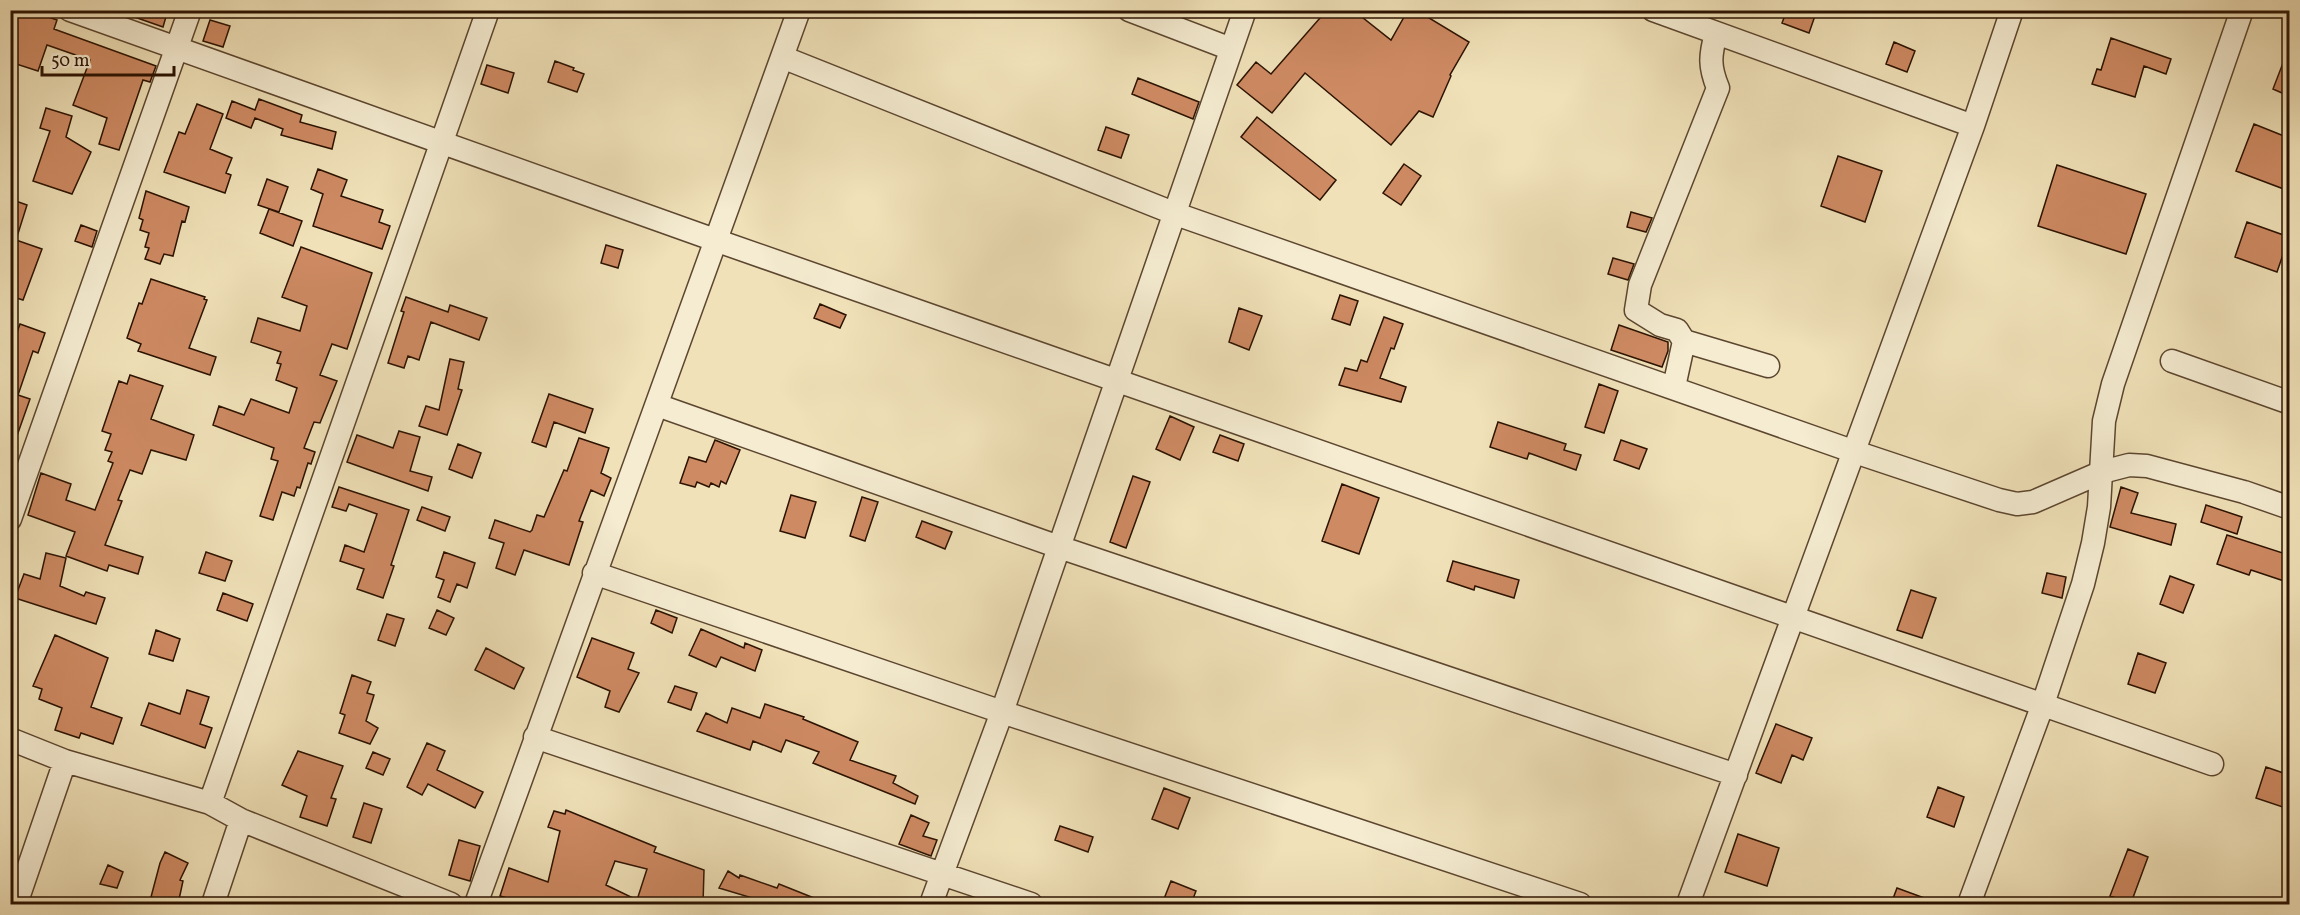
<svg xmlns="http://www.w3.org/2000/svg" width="2300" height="915" viewBox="0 0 2300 915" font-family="Vollkorn,serif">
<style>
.building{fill:#ce8a63;stroke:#2b1201;stroke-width:1.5;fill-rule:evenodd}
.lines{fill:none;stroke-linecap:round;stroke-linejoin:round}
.minor-casing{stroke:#5c462f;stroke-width:25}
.minor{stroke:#f5ecd1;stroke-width:22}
</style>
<rect width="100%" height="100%" fill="#f0e1b8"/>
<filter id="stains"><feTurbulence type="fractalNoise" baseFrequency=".00333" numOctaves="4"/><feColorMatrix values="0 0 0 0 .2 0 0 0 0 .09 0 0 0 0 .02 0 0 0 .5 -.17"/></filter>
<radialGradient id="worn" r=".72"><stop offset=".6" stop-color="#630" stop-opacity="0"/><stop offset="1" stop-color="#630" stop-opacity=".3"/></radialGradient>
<path class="building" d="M10,10H23L36,15L37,13L57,20L54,29L156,66L150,82L143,80L119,150L99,144L107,118L73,105L90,60L47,45L38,71L10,62Z
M124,10H168L163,27L123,13Z
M1327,10H1353L1391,40L1408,10H1416L1469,42L1450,75L1451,76L1433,117L1419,111L1391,145L1305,73L1272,113L1237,85L1256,62L1271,74Z
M1787,10H1817L1809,33L1782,23Z
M210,20L230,26L223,47L203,41Z
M2111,38L2171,59L2166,74L2144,66L2135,97L2092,84L2097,69L2101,70Z
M1894,42L1915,51L1907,72L1886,64Z
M2288,50H2289V96L2273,89Z
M555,61L574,68L573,70L584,74L577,92L548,82Z
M487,65L514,73L508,93L481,84Z
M1138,78L1199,102L1193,119L1132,94Z
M259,99L302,115L300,122L336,132L332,149L281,135L283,129L255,118L251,128L226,118L232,101L255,110Z
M197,104L223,114L210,149L232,158L226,173L231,175L225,193L164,172L179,132L185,134Z
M46,108L72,116L66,137L91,152L72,194L33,181L50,131L40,128Z
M1257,117L1336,180L1320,200L1241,137Z
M2254,124L2289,138V191L2236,171Z
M1106,127L1129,135L1121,158L1098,150Z
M1838,156L1882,171L1865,222L1821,206Z
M1404,164L1421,176L1401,205L1383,193Z
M2057,165L2146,194L2126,254L2038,226Z
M318,169L347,180L341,196L383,210L379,222L390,226L382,249L313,226L323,194L311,189Z
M267,179L288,187L279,212L258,205Z
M146,191L189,207L185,222L182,221L173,256L164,254L160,264L145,259L149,248L145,247L149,233L140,230L143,220L139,218Z
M10,199L27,205L16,240L42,249L23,300L10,296Z
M269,209L302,221L293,246L260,233Z
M1631,212L1652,218L1646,232L1627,227Z
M2247,222L2289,237L2277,272L2235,257Z
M81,225L97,231L92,247L75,241Z
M606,245L623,250L618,268L601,263Z
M301,247L372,273L347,349L332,344L320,375L337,381L320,423L314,422L304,448L315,452L311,464L308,463L300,488L297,487L294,496L282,492L273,520L260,516L278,461L271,459L274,448L213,425L219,406L244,415L251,399L289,413L297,388L276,380L281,364L277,363L281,352L251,342L258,318L300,331L307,306L282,297Z
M1613,258L1634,264L1628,280L1608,274Z
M151,279L205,297L204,299L207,300L189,348L216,357L210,375L138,351L141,344L127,338L139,303L142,304Z
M1340,295L1358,301L1350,325L1332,319Z
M406,297L448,312L450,305L487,318L479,340L431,322L419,360L408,356L404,368L388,363L404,312L401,311Z
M820,304L846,315L840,328L814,318Z
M1239,308L1262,316L1249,350L1229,342Z
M1384,317L1403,324L1394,349L1391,348L1380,378L1406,387L1401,402L1339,385L1345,368L1357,371L1361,360L1367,362Z
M20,324L45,333L38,353L33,351L18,395L30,399L13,447L10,446V352Z
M1619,325L1668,342V351L1662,367L1611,350Z
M450,359L464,362L458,389L462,390L447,435L419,426L426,406L439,410Z
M130,375L163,386L151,419L194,435L186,460L151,450L142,474L130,470L118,500L122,501L105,545L143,557L138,574L109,565L107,571L66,556L75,532L28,515L41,473L71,484L66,500L95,510L113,463L108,461L112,452L105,450L111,434L102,431L119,381L127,384Z
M1599,384L1618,391L1604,433L1585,427Z
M549,394L593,409L585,433L554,422L546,447L532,442Z
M1170,416L1194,427L1180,460L1156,449Z
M1498,422L1566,444L1564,450L1581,455L1576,470L1529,453L1527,459L1490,447Z
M399,431L420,437L410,471L432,477L428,491L347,462L357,435L393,448Z
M1220,435L1244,444L1238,461L1213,452Z
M579,438L609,448L601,473L611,478L604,496L591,490L579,521L583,522L569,565L524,550L515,575L496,568L504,543L489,538L495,520L530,532L532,530L537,515L544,517L564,470L567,471Z
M715,440L740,450L726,484L721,481L719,487L711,483L709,487L697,482L695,487L680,483L689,457L706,462Z
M1621,440L1647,449L1639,469L1614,460Z
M458,444L481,453L472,478L449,469Z
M1133,476L1150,482L1126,548L1110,542Z
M1342,484L1379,498L1359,554L1322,541Z
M339,487L409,510L391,565L394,566L383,598L357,589L364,569L340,561L345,545L364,552L377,514L349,504L346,511L332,507Z
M2121,487L2138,493L2131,513L2176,524L2171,545L2110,527Z
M791,495L816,502L805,538L780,531Z
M862,497L878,502L865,541L850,536Z
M2206,505L2242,517L2237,534L2201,522Z
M422,507L450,517L445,531L417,520Z
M922,521L952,532L945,549L916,537Z
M2227,535L2289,555V574L2287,582L2251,570L2249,575L2217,564Z
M206,552L232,561L225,581L199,573Z
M444,552L475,563L467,588L457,584L450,602L438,597L444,580L436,577Z
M46,553L66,558L60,586L84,596L86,592L105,598L96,624L15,598L24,574L40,579Z
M1453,561L1519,580L1514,598L1475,586L1474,590L1447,581Z
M2047,573L2066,577L2062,598L2042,593Z
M2170,576L2194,585L2183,613L2160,604Z
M1911,590L1936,598L1922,638L1897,630Z
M223,593L253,604L247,621L217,610Z
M437,610L454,618L446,635L429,628Z
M656,610L677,618L672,633L651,623Z
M387,614L404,619L395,646L378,640Z
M701,629L744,648L745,643L762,650L755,671L721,657L716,667L689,655Z
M156,630L180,639L173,661L149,654Z
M55,635L108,658L91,707L122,718L113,744L81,733L79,738L55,730L62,708L39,699L42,689L33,686Z
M592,638L634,653L628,669L639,673L619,712L605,707L610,691L577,677Z
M486,648L524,668L514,689L475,670Z
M2138,653L2166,663L2155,693L2128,684Z
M352,675L371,682L367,693L374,695L366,721L378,728L370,744L339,733L345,715L340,713Z
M675,686L697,693L691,710L668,702Z
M187,690L209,697L200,724L212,728L205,748L141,725L149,703L180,714Z
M765,704L804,717L803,719L858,742L850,760L896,776L893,783L918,796L915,804L813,763L819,752L786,740L781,752L753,741L750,750L697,731L706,713L727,723L732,708L760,718Z
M1776,724L1812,738L1803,760L1792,755L1781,783L1756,773Z
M427,743L445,751L437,770L483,792L475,808L428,784L422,795L407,787Z
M298,751L343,766L331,798L336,799L327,826L300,817L307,796L282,785Z
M373,752L390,759L383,775L366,768Z
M2266,767L2289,775V809L2256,798Z
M1938,787L1964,797L1954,827L1927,817Z
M1164,788L1190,798L1178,829L1152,819Z
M364,803L382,809L371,843L353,837Z
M566,810L656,847L654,852L704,870L703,904H529L500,896L509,868L548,882L560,831L548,827L554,811L565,814ZM615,861L647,869L637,900L606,885Z
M911,815L929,823L923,836L937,840L931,856L899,844Z
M1060,826L1093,837L1088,852L1055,840Z
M1738,834L1779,848L1767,886L1725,872Z
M459,840L480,846L470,881L449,875Z
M2128,849L2148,857L2131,903L2110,896Z
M165,852L188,863L180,880L183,881L178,904L151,897L160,863Z
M108,865L123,872L117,888L100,884Z
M728,871L739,878L740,875L777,888L779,884L829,904H772L719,888Z
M1171,881L1196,891L1191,904H1162Z
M1897,888L1938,903V904H1891Z"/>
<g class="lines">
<defs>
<path id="minor" d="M70,10L715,240L2212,764
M1129,10L1231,49
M1653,10L1973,126
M782,57L1176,214L1855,452L1999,500L2017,504L2033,502L2102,472L2129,465L2147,466L2244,492L2290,508
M1684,341L1768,366
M2172,361L2290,403
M1674,387L1684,341L1677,330L1660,325L1636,310L1640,285L1718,88C1709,66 1710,56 1716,33
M657,405L1059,547L1736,775
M10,519L190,10
M594,573L1002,712L1580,904
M535,737L1031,904
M10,739L65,761L210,803L241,820L451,904
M210,803L488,10
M16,904L65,761
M213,904L241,820
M476,904C581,606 691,309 799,10
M931,904L1002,712L1245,10
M1688,904L1973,126L2012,10
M1969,904L2043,704L2083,584L2093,543L2099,507L2104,421L2113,384L2242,10"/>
</defs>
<use href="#minor" class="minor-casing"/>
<use href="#minor" class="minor"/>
</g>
<rect width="2300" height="915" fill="none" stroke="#f0e1b8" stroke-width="36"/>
<rect x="12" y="12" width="2276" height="891" fill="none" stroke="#2b1201" stroke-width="3"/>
<rect x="18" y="18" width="2264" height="879" fill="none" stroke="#2b1201" stroke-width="1.5"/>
<path d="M42 66v9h132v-9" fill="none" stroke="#2b1201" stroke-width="3"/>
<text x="51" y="66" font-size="18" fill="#2b1201" stroke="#f5ecd1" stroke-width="4.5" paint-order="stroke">50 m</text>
<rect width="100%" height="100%" filter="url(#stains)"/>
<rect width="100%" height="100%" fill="url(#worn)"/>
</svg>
